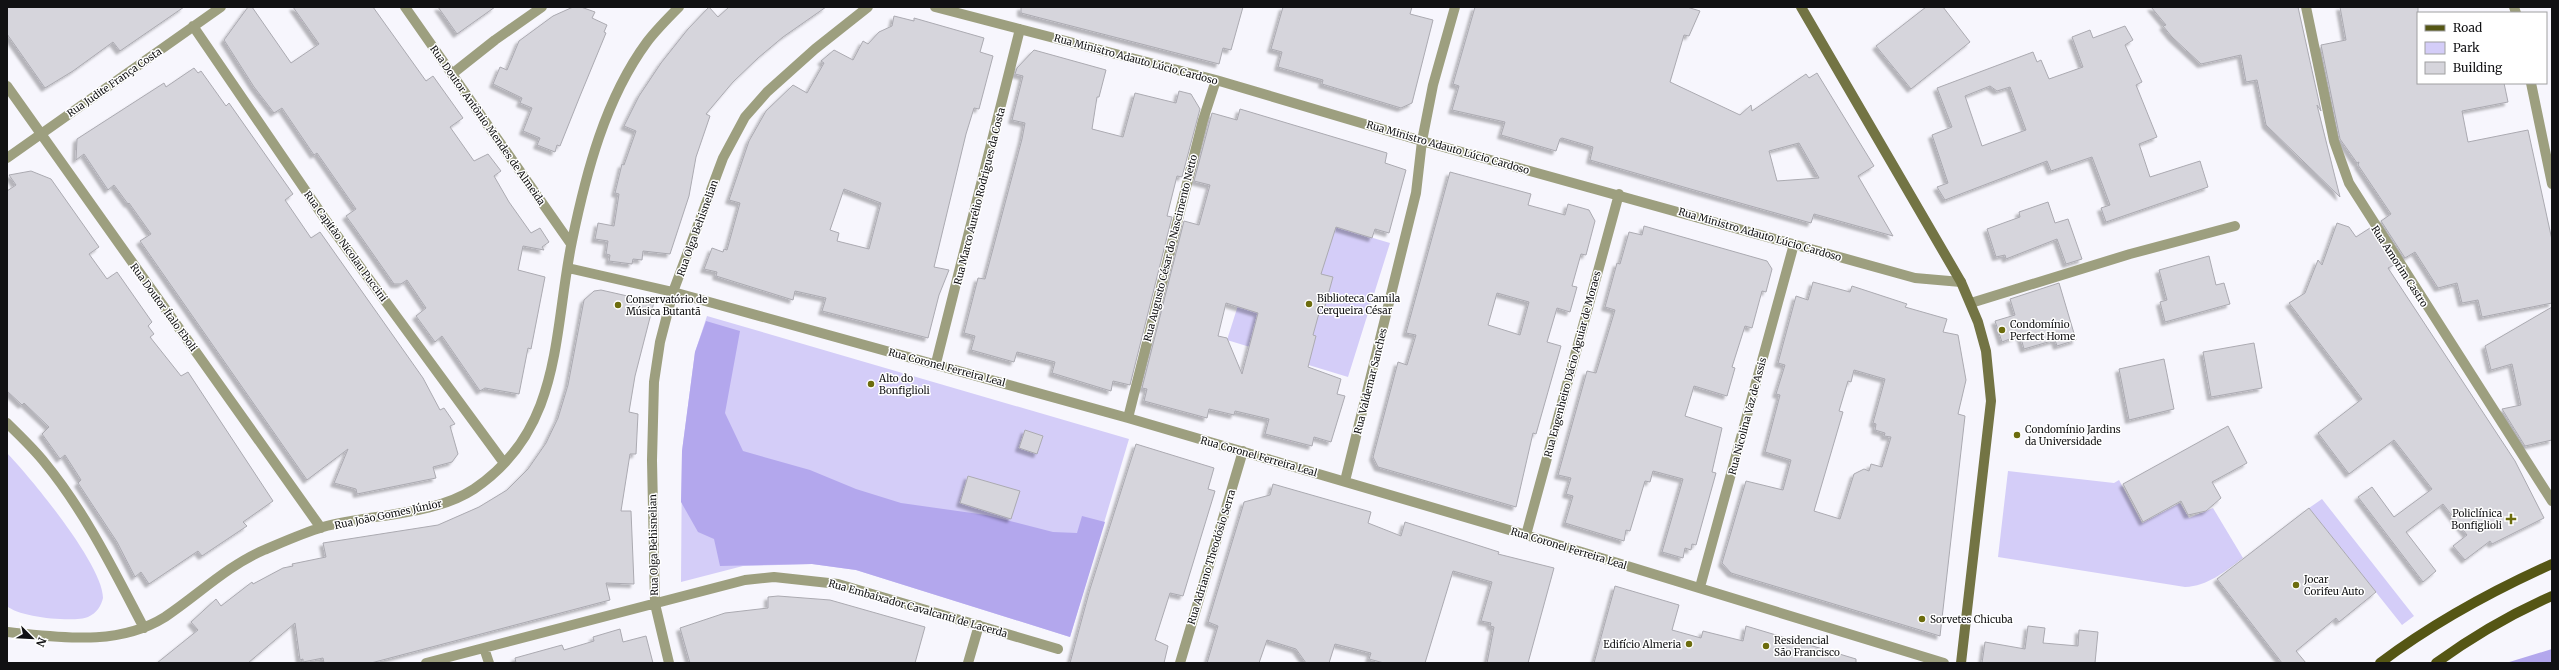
<svg xmlns="http://www.w3.org/2000/svg" width="2559" height="670" viewBox="0 0 2559 670" font-family="Merriweather,serif">
<style>
.green{fill:#d4cdf8}
.forest{fill:#b3a7ed}
.building{fill:#d6d5dc;stroke:#abaab1;fill-rule:evenodd;filter:url(#shadow)}
.lines{fill:none;stroke-linecap:round;stroke-linejoin:round}
.minor{stroke:#9d9f7f;stroke-width:10}
.secondary{stroke:#737444;stroke-width:10}
.primary{stroke:#555614;stroke-width:10}
.poi-dot{fill:#6c6c0d;stroke:#fff;stroke-width:1.5}
.labels{text-anchor:middle;stroke-width:3;stroke-linejoin:round;paint-order:stroke}
.street-label{font-size:10px;fill:#111113;stroke:#fff}
.poi-label{font-size:10px;fill:#111113;stroke:#fff;text-anchor:start}
</style>
<defs>
<filter id="shadow"><feDropShadow dx="-3.5" dy="3.5" stdDeviation="1" flood-color="#0004"/></filter>
</defs>
<rect width="100%" height="100%" fill="#f7f6fd"/>
<path class="green" d="M1336,227L1390,243L1348,377L1227,340L1261,233Z
M707,316L1129,439L1070,637L856,570L812,564L743,566L681,582L682,451L695,352Z
M7,453C31,478 103,565 103,598C101,606 97,613 88,617C74,623 18,617 7,606Z
M2008,471L2114,483L2119,480L2142,523L2180,503L2189,518L2213,508L2243,558C2224,572 2208,586 2185,587L1998,557Z
M2322,499L2414,616L2402,625L2309,508Z"/>
<path class="forest" d="M706,321L740,331L725,413L743,451L810,470L856,489L901,503L986,515L1053,532L1077,533L1082,516L1105,522L1070,637L856,570L812,564L720,566L714,539L698,532L681,502L682,451L695,352Z
M2552,649V663H2506Z"/>
<path class="building" d="M7,7H184L120,51L113,42L73,71L45,88L7,34Z
M248,7H252L291,63L319,44L293,7H373L426,81L433,76L463,118L450,127L474,161L488,154L501,171L494,176L509,202L531,233L540,228L549,242L542,247L544,250L523,246L518,270L545,277L531,349L528,348L519,394L485,388L480,391L442,336L435,342L416,316L426,308L407,280L401,284H394L354,227L346,216L356,209L317,153L314,155L282,108L274,113L254,87L224,40Z
M438,7H495L457,34Z
M573,7H581L595,12L592,18L607,25L604,32L606,33L580,96L560,146L557,145L555,152L537,145L540,138L523,131L532,108L520,103L522,98L493,84L500,67L507,70L519,41L553,16Z
M709,7L718,17L729,7H826L783,37L758,58L733,82L706,114L710,116L696,157L689,196L670,254L643,251L642,260L633,259L632,264L609,261L610,255L606,254L608,241L595,239L598,223L614,226L619,194L615,193L622,164L624,165L636,131L624,126L639,96L661,63L688,29Z
M1021,7H1243L1231,50L1223,48L1219,64L1021,13Z
M1283,7H1412L1410,14L1433,20L1412,103L1401,108L1322,84L1323,80L1278,67L1282,52L1271,49Z
M1475,7H1687L1700,11L1689,36L1684,35L1670,82L1740,115L1751,105L1752,111L1806,74L1809,78L1817,73L1874,166L1858,176L1893,236L1814,214L1811,223L1701,192L1590,160L1593,147L1562,138L1560,139L1556,151L1501,135L1505,122L1452,110L1459,86L1453,84ZM1799,143L1819,178L1777,181L1769,151Z
M1926,7H1943L1970,42L1911,89L1876,46Z
M2151,7H2298L2321,111L2317,105L2340,197L2266,125L2257,80L2246,82L2241,55L2201,64L2172,37L2163,26L2166,25Z
M2340,7H2418V83H2504L2508,102L2462,111L2468,142L2528,130L2552,240V303L2482,317L2478,300L2462,303L2457,283L2438,288L2415,252L2405,258L2381,221L2391,214L2358,165L2359,162L2357,163L2340,139L2321,45L2346,40Z
M894,16L914,21V18L984,38L980,52L993,56L979,109L974,108L966,134L934,267L949,270L939,295L928,338L822,311L826,298L795,291L793,300L716,276L717,272L704,269L712,248L723,252L724,249L727,250L740,203L729,200L749,141L766,111L793,85L807,93L824,63L821,61L834,50L853,60L863,41L868,44L879,32L892,26ZM844,189L881,203L869,249L837,241L839,233L830,230Z
M2125,26L2133,40L2125,45L2142,82L2136,85L2157,137L2139,144L2150,177L2200,161L2208,187L2106,222L2101,208L2110,205L2092,157L2051,171L2047,161L1945,200L1937,187L1948,183L1932,135L1952,127L1937,88L2033,52L2037,62L2041,60L2049,79L2083,67L2072,37L2090,30L2093,38ZM1990,86L1997,91L2010,87L2026,130L1982,146L1965,96Z
M1034,50L1106,70L1099,97H1097L1092,129L1123,137L1135,93L1176,103L1179,91L1191,94L1200,109L1182,177L1177,176L1167,216L1172,217L1130,385L1113,381L1111,391L1052,373L1055,362L1017,352L1014,362L971,350L975,336L964,333L978,278L985,279L1022,139L1025,123L1012,120L1023,76L1015,74L1017,68Z
M194,68L198,73L201,71L226,106L229,103L293,194L285,200L311,238L320,232L423,378L440,410L444,408L455,424L450,426L458,454L452,462L433,467L436,478L357,494L356,489L334,483L348,449L307,480L140,241L151,234L129,203L128,204L114,185L108,190L84,154L76,160L77,139L164,83L166,87Z
M1240,109L1387,153L1385,163L1406,170L1389,233L1375,229L1372,238L1336,227L1321,274L1333,277L1325,306H1321L1313,335L1316,336L1308,367L1341,379L1337,394L1345,396L1331,442L1314,437L1312,446L1265,434L1269,419L1235,411L1234,415L1209,409L1207,418L1144,401L1147,389L1142,388L1184,221L1199,225L1210,185L1194,181L1212,113L1237,120ZM1226,303L1258,313L1242,374L1227,338L1218,336Z
M31,171L51,179L99,247L89,254L107,279L117,272L152,322L148,326L154,334L150,337L181,376L188,372L273,501L243,522L247,526L202,556L198,551L149,584L141,572L135,577L117,542L78,483L81,480L65,455L60,459L42,434L49,427L24,403L22,405L7,391V191L16,185L9,175Z
M1450,172L1531,194L1528,205L1565,215L1568,204L1589,210L1595,221L1586,255L1581,254L1572,286L1577,287L1570,312L1557,308L1547,342L1561,346L1536,434L1533,433L1516,507L1378,467L1373,457L1398,362L1407,365L1416,335L1406,333ZM1497,293L1529,302L1520,335L1488,325Z
M2048,202L2055,223L2068,219L2082,259L2066,264L2057,239L2006,259L2005,255L1996,257L1987,229L2020,217L2019,212Z
M2337,223L2349,227L2356,237L2370,228L2394,265L2388,268L2515,461L2544,518L2492,544L2490,541L2465,560L2453,546L2467,535L2443,504L2406,532L2436,571L2423,582L2358,497L2372,487L2394,517L2432,489L2394,440L2349,474L2318,433L2362,399L2289,303L2305,293L2318,260L2322,265Z
M1644,226L1767,261L1772,269L1766,292L1762,291L1752,328L1745,326L1732,367L1735,368L1727,396L1694,386L1685,416L1722,428L1712,472L1716,473L1696,545L1692,544L1691,550L1685,548L1683,558L1662,552L1683,479L1653,471L1650,482L1645,481L1630,531L1626,530L1624,541L1565,523L1573,496L1566,494L1571,478L1558,475L1587,371L1596,373L1615,310L1605,307L1617,263L1620,264L1629,232L1642,235Z
M2209,256L2216,285L2224,283L2230,304L2165,322L2160,302L2167,300L2159,270Z
M1813,282L1850,292L1852,286L1907,304L1905,307L1947,319L1943,332L1958,335L1966,380L1958,414L1965,416L1940,636L1731,573L1722,563L1746,481L1783,490L1791,460L1765,452L1780,395L1776,394L1785,365L1778,363L1796,296L1808,300ZM1854,370L1885,379L1873,423L1876,424L1875,430L1885,433L1884,436L1891,437L1882,467L1871,464L1869,471L1864,469L1854,474L1840,519L1814,511L1843,412L1839,411L1848,381L1851,382Z
M2059,283L2076,340L2057,346L2055,340L2024,349L2020,335L2002,342L1995,321L2015,315L2010,299Z
M601,290L654,302L635,376L629,412L638,414L636,454H630L621,511H631L634,584L606,583L610,600L371,663H324L323,658L303,662V659L300,660L295,623L248,663H157L198,630L191,622L216,599L221,606L252,582L253,584L283,568L293,566L292,564L326,557L323,543L438,525L479,507L507,490L528,469L546,443L558,418L568,385L584,300L594,291Z
M2552,307V440L2525,446L2502,409L2521,405L2512,364L2491,370L2485,346Z
M2254,343L2262,388L2211,397L2203,352Z
M2164,359L2174,409L2129,420L2119,369Z
M2228,426L2247,463L2212,482L2221,498L2206,511L2188,515L2181,501L2143,522L2123,484Z
M1025,430L1043,436L1037,454L1019,448Z
M1136,444L1214,468L1208,489L1215,491L1183,596L1170,593L1155,640L1168,646L1164,663H1070L1090,589Z
M968,476L1020,491L1011,519L960,503Z
M1273,484L1371,512L1368,523L1401,536L1405,522L1499,552L1498,554L1554,568L1528,663H1487L1494,627L1490,626L1491,623L1481,621L1492,582L1453,571L1425,663H1384L1369,659L1371,653L1335,644L1329,663H1306L1296,649L1267,640L1259,663H1207L1218,626L1208,622L1243,506L1244,502L1270,495Z
M2309,508L2376,592L2339,622L2336,618L2296,651L2306,663H2282L2217,579Z
M1615,586L1679,605L1672,630L1701,638L1703,631L1743,641L1746,626L1856,659V663H1594Z
M778,596L830,600L925,627L915,663H690L680,628L725,613L768,608V597Z
M2028,626L2045,628L2043,643L2078,646L2079,630L2098,632L2095,663H1982L1985,642L2025,649Z
M620,629L623,642L646,636L653,663H516L515,658L562,645L564,650L594,641L593,637Z"/>
<g class="lines">
<path class="minor" d="M405,7L571,244
M935,7L1216,80L1422,141L1915,278L1961,282
M2306,7L2334,141L2349,183L2552,501
M2514,7L2516,13
M193,26L325,219L504,463
M452,74L495,40L542,7
M2531,83L2552,184
M7,86L321,528
M7,158L221,7
M568,268L673,292L1128,418L1526,535L1944,663
M1971,303L2130,254L2235,226
M936,363L1020,29
M1128,418L1203,120L1216,80
M7,423C20,436 34,449 45,463C86,513 114,571 144,628
M1345,481L1416,193L1422,141L1433,85L1455,7
M1526,535L1619,194
M1700,587L1794,244
M7,632C60,637 117,647 165,617C198,595 227,566 264,550C283,542 303,533 323,527C369,514 433,516 474,489C563,429 553,333 572,241C586,173 605,99 647,42C656,30 668,18 679,7
M484,648L489,663
M426,663L745,580L774,577L838,584L1058,649
M669,663L655,604L652,460L654,382L660,342L673,292L723,158L745,117L767,92L815,49L868,7
M968,663L979,625
M1180,663L1243,451"/>
<path class="secondary" d="M1801,7L1961,282L1978,322L1986,351L1991,401L1961,663"/>
<path class="primary" d="M2380,663C2433,623 2492,591 2552,564
M2436,663C2472,637 2511,614 2552,596"/>
</g>
<g class="poi-dot">
<circle cx="1309" cy="304" r="4"/>
<circle cx="618" cy="305" r="4"/>
<circle cx="2002" cy="330" r="4"/>
<circle cx="871" cy="384" r="4"/>
<circle cx="2017" cy="435" r="4"/>
<path d="M2509 513h4v4h4v4h-4v4h-4v-4h-4v-4h4z"/>
<circle cx="2296" cy="585" r="4"/>
<circle cx="1922" cy="619" r="4"/>
<circle cx="1689" cy="644" r="4"/>
<circle cx="1766" cy="646" r="4"/>
</g>
<g class="labels">
<g class="street-label">
<text transform="translate(1136 59) rotate(15)" y="4">Rua Ministro Adauto Lúcio Cardoso</text>
<text transform="translate(114 82) rotate(-35)" y="4">Rua Judite França Costa</text>
<text transform="translate(488 125) rotate(55)" y="4">Rua Doutor Antônio Mendes de Almeida</text>
<text transform="translate(1448 147) rotate(16)" y="4">Rua Ministro Adauto Lúcio Cardoso</text>
<text transform="translate(979 196) rotate(-76)" y="4">Rua Marco Aurélio Rodrigues da Costa</text>
<text transform="translate(697 228) rotate(-70)" y="4">Rua Olga Behisnelian</text>
<text transform="translate(1760 234) rotate(16)" y="4">Rua Ministro Adauto Lúcio Cardoso</text>
<text transform="translate(346 246) rotate(54)" y="4">Rua Capitão Nicolau Puccini</text>
<text transform="translate(1170 248) rotate(-76)" y="4">Rua Augusto César do Nascimento Netto</text>
<text transform="translate(2400 266) rotate(57)" y="4">Rua Amorim Castro</text>
<text transform="translate(164 307) rotate(54)" y="4">Rua Doutor Ítalo Eboli</text>
<text transform="translate(1572 364) rotate(-75)" y="4">Rua Engenheiro Dácio Aguiar de Moraes</text>
<text transform="translate(947 367) rotate(15)" y="4">Rua Coronel Ferreira Leal</text>
<text transform="translate(1370 381) rotate(-76)" y="4">Rua Valdemar Sanches</text>
<text transform="translate(1747 416) rotate(-75)" y="4">Rua Nicolina Vaz de Assis</text>
<text transform="translate(1259 456) rotate(16)" y="4">Rua Coronel Ferreira Leal</text>
<text transform="translate(388 514) rotate(-12)" y="4">Rua João Gomes Júnior</text>
<text transform="translate(653 545) rotate(-91)" y="4">Rua Olga Behisnelian</text>
<text transform="translate(1569 548) rotate(17)" y="4">Rua Coronel Ferreira Leal</text>
<text transform="translate(1211 557) rotate(-73)" y="4">Rua Adriano Theodósio Serra</text>
<text transform="translate(918 608) rotate(16)" y="4">Rua Embaixador Cavalcanti de Lacerda</text>
</g>
<g class="poi-label">
<text x="1317" y="302">Biblioteca Camila<tspan x="1317" dy="12">Cerqueira César</tspan></text>
<text x="626" y="303">Conservatório de<tspan x="626" dy="12">Música Butantã</tspan></text>
<text x="2010" y="328">Condomínio<tspan x="2010" dy="12">Perfect Home</tspan></text>
<text x="879" y="382">Alto do<tspan x="879" dy="12">Bonfiglioli</tspan></text>
<text x="2025" y="433">Condomínio Jardins<tspan x="2025" dy="12">da Universidade</tspan></text>
<text x="2502" y="517" text-anchor="end">Policlínica<tspan x="2502" dy="12">Bonfiglioli</tspan></text>
<text x="2304" y="583">Jocar<tspan x="2304" dy="12">Corifeu Auto</tspan></text>
<text x="1930" y="623">Sorvetes Chicuba</text>
<text x="1774" y="644">Residencial<tspan x="1774" dy="12">São Francisco</tspan></text>
<text x="1681" y="648" text-anchor="end">Edifício Almeria</text>
</g>
</g>
<rect width="2559" height="670" fill="none" stroke="#111113" stroke-width="16"/>
<rect x="2417" y="12" width="130" height="72" fill="#ffffff" stroke="#a0a0a1"/>
<rect x="2425" y="25" width="20" height="6" fill="#555614" stroke="#a0a0a1"/>
<text x="2453" y="32" font-size="12" fill="#111113">Road</text>
<rect x="2425" y="42" width="20" height="12" fill="#d4cdf8" stroke="#a0a0a1"/>
<text x="2453" y="52" font-size="12" fill="#111113">Park</text>
<rect x="2425" y="62" width="20" height="12" fill="#d6d5dc" stroke="#a0a0a1"/>
<text x="2453" y="72" font-size="12" fill="#111113">Building</text>
<g transform="translate(32 638) rotate(114)" stroke="#ffffff" stroke-width="3" paint-order="stroke">
<path d="M0-3L7 15L0 10L-7 15Z" fill="#111113"/>
<text y="-6" font-size="11" font-weight="bold" text-anchor="middle" fill="#111113">N</text>
</g>
</svg>
